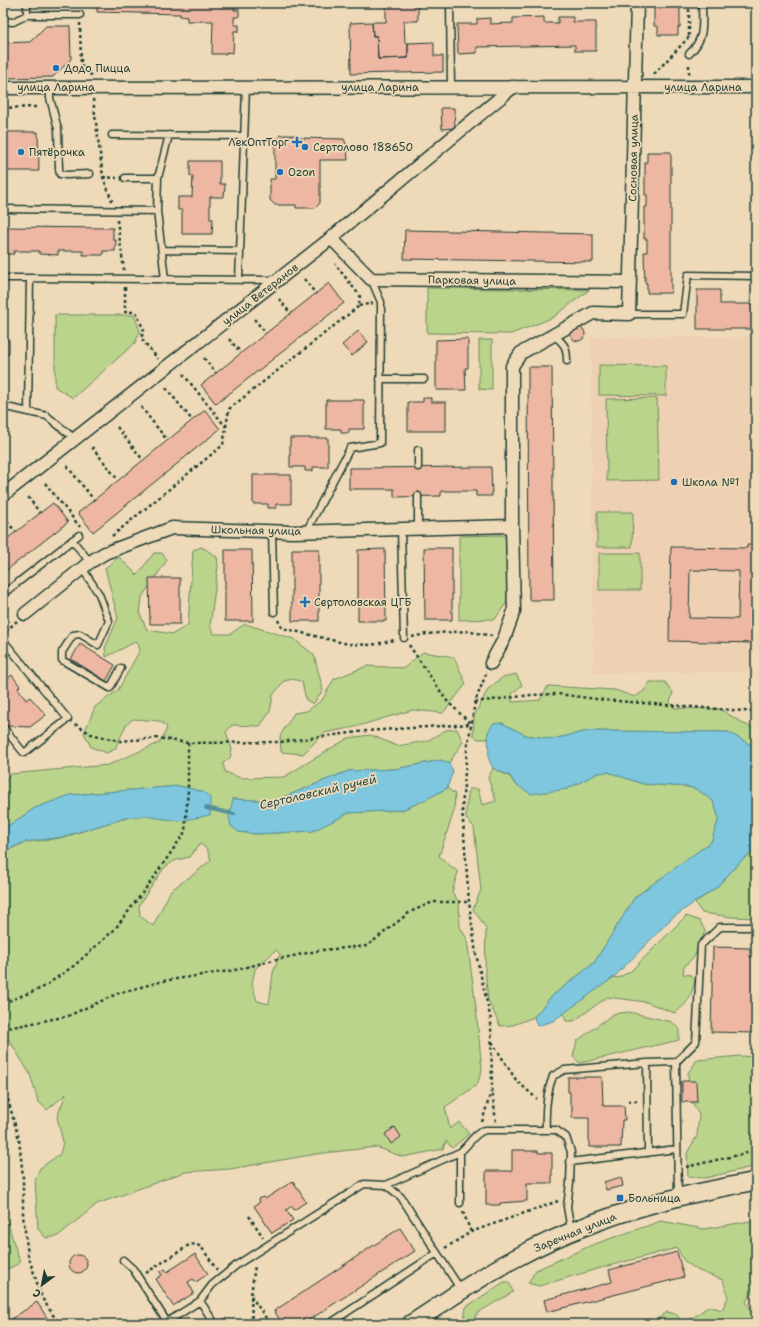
<svg xmlns="http://www.w3.org/2000/svg" width="759" height="1327" viewBox="0 0 759 1327" font-family="'Shantell Sans',sans-serif">
<style>
.built{fill:#eed0b2}
.green{fill:#bbd48b;stroke:#6d8860;fill-rule:evenodd}
.water{fill:#7ec7de;stroke:#58909a}
.lines{fill:none;stroke-linecap:round;stroke-linejoin:round}
.stream{stroke:#58909a;stroke-width:4}
.building{fill:#eeb7a3;stroke:#1f3d34;fill-rule:evenodd}
.service-casing{stroke:#1f3d34;stroke-width:9}
.minor-casing{stroke:#1f3d34;stroke-width:15}
.secondary-casing{stroke:#1f3d34;stroke-width:20}
.path{stroke:#1f3d34;stroke-width:2.5;stroke-dasharray:3 3;stroke-linecap:butt}
.service{stroke:#eedab8;stroke-width:6}
.minor{stroke:#eedab8;stroke-width:12}
.secondary{stroke:#eedab8;stroke-width:17}
.poi-dot{fill:#1f6fb2;stroke:#eedab8;stroke-width:1.5}
.labels{text-anchor:middle;stroke-width:3.5;stroke-linejoin:round;paint-order:stroke}
.poi-label{font-size:11px;fill:#1f3d34;stroke:#eedab8;text-anchor:start}
.street-label{font-size:11px;fill:#1f3d34;stroke:#eedab8}
.water-label{font-size:12px;font-style:italic;fill:#284b45;stroke:#eedab8}
</style>
<rect width="100%" height="100%" fill="#eedab8"/>
<filter id="ink" filterUnits="userSpaceOnUse"><feTurbulence type="fractalNoise" baseFrequency=".025" numOctaves="2"/><feDisplacementMap in="SourceGraphic" scale="8" xChannelSelector="R" yChannelSelector="G"/><feConvolveMatrix kernelMatrix="1 2 1 2 8 2 1 2 1" color-interpolation-filters="sRGB"/></filter>
<g filter="url(#ink)">
<path class="built" d="M591,337H756V672L593,673Z"/>
<path class="green" d="M427,288L589,290L552,318L511,334L427,333Z
M55,315H134L140,331L135,343L73,398L55,387Z
M479,340H492V390L479,389Z
M599,365L666,366V396L599,395Z
M657,398L659,480L607,481L606,399Z
M597,512H633L632,547H597Z
M502,535L505,537L507,540V602L495,619L459,620V536Z
M202,547L217,557L218,566L210,626L214,634H230L245,624L294,639L314,655L323,690L313,704L306,700L302,682L293,679L284,681L273,695L270,712L260,726L232,725L226,732L232,749L230,758L223,763L225,772L241,778L284,777L348,738L371,735L397,746L427,741L446,730L457,729L463,742L449,763L441,760L395,769L348,771L274,801L233,799L231,826L239,832L256,834L312,831L349,813L402,810L427,799L447,788L455,794L454,811L439,856L458,872L452,892L459,902L460,927L467,939L476,1008L482,1070L477,1085L445,1107L450,1129L459,1122L469,1134L452,1148L446,1141L443,1149L403,1157L376,1147L316,1154L230,1169L185,1172L97,1204L58,1236L46,1238L38,1229L35,1180L40,1168L60,1154L63,1142L57,1117L66,1094L47,1110L38,1101L30,1074L3,1030V855C24,837 40,843 64,837C89,830 114,819 140,816C153,815 167,819 180,821L204,792L179,786L70,795L35,808L3,829V783L10,774L108,765L159,743L164,735L167,727L160,721L133,719L126,725L115,749L107,753L91,747L84,733L95,707L118,690L140,650L137,641L106,657L105,648L118,618L105,568L119,557L137,575L154,553H162L167,560L142,597L140,614L147,630L173,634L188,625L193,550ZM200,844L207,849L211,860L194,874L171,890L153,926L140,916L139,905L164,868L174,861L189,857ZM276,950L280,954L273,973L269,1004L257,1001L252,984L255,969Z
M599,553H640V590H599Z
M423,652L454,657L466,684L443,713L413,710L388,717L355,727L324,733L303,754L281,752L280,736L294,713L307,711L322,700L334,679L367,666L404,668Z
M516,674L522,685L512,694V702L540,700L548,686L615,690L635,697L644,691L650,682H665L673,693L670,702L674,708L720,709L744,724L756,729V745H751L728,732L588,731L553,739L525,735L502,723L488,732V739H478L473,735L474,716L488,689L503,677Z
M493,768L510,777L515,784L567,789L598,773L608,772L643,784L689,787L698,790L713,801L719,818L711,842L635,897L594,963L552,996L534,1017L513,1025L500,1026L488,1000L485,970L486,928L473,909L481,890L474,827L466,819V809L469,789H478L482,805L496,801L488,778Z
M756,849V918L731,917L702,913L695,903L717,887L741,861Z
M686,916L700,921L705,931L695,955L684,967L683,974L691,975L695,980C691,996 689,1003 675,1013L646,1002L607,997L574,1021H566L563,1013L614,977L618,978L631,971Z
M629,1012L672,1022L679,1028V1040L580,1063L573,1057L577,1041L613,1014Z
M740,1056L756,1057V1166L705,1178L688,1177L687,1153L697,1136L699,1115L690,1098L688,1073L697,1060Z
M3,1207L20,1263L3,1271Z
M756,1220V1290L746,1301L754,1316L750,1324H651L667,1312L676,1314L683,1323L694,1317L709,1306L722,1310L728,1297L723,1280L699,1271L684,1261L677,1248L597,1269L539,1286L528,1283L536,1270L592,1245L661,1221L704,1229Z
M504,1282H509L513,1292L479,1312L470,1323L464,1319L466,1307Z"/>
<path class="water" d="M502,723L525,735L553,739L588,731L728,732L751,745H756V849L741,861L717,887L672,918L614,977L553,1021L537,1026L534,1017L552,996L594,963L635,897L711,842L719,818L713,801L698,790L689,787L643,784L608,772L598,773L567,789L531,794L515,784L510,776L493,768L489,760L488,732L493,724Z
M441,760L449,763L453,771L447,788L427,799L402,810L349,813L313,831L256,834L239,832L231,826L229,817L233,799L274,801L348,771L395,769Z
M179,786L204,792L210,798V815L180,821L143,816L125,818L62,837L25,842L9,849L3,855V829L35,808L70,795Z"/>
<g class="lines">
<path class="stream" d="M206,808L234,814"/>
</g>
<path class="building" d="M97,3H235L234,10H239V17H234V25H239V31H234L233,53L226,52V54H212L213,21H187V17L180,16V14L97,12Z
M262,3H299V6H262Z
M386,3H413L414,7H418V21H404L405,43H408V58L378,59L377,36H373L372,22H386Z
M654,3H680V27H678V35H658V26H654Z
M544,17V23H558V17H573V22H596V51H575V45L477,47V53L458,54L457,24H477V19L490,18V24L513,23V18Z
M372,22L373,36H377L378,59L408,58V43L434,42V56H443V72L351,74L350,23Z
M46,26H70L71,59L53,77L3,78V43L30,42Z
M441,108H454L455,128L442,129Z
M3,132H38L39,171H3Z
M280,135H297V138L344,139L347,146L348,160H320V203L315,208H296V205H275L270,200V179H275V141Z
M647,152H671V293H647V283H645L644,252H647V239H644V207H647V195H645V162H647Z
M190,161H220V184H225L224,197H210V219H213L212,234H182V210H178V197H192L193,176H190Z
M3,227L113,228V240H116L115,251H103V255H83V251H58V255L39,254V251H14V254H3Z
M405,230L593,234V262L404,259Z
M329,283L344,303L216,404L201,385Z
M697,290H720V304H756V329H697Z
M3,318H5V340H9V354H3Z
M571 334a7 7 0 1 1 14 0a7 7 0 1 1-14 0Z
M358,331L368,342L352,356L342,345Z
M468,339V368H465L466,390H436V340Z
M528,367H552L554,600H529Z
M423,398H431V402H446V431H408V402H423Z
M326,400H364V429H349V433H341V429H326Z
M205,410L220,429L93,532L78,513Z
M290,438H328V467H313V471H305V467H290Z
M491,467L492,496H476V491H441V496L394,497V489H349V468Z
M253,475H291V504H276V508H268V504H253Z
M53,503L68,522L3,573V542Z
M747,545H756V643L669,641L671,547L747,548ZM690,570L739,571L738,619L689,618Z
M424,548H452V620H425Z
M292,549H319V621H292Z
M385,549L386,621H358V550Z
M225,550H252L253,621H225Z
M149,578H180V624H150Z
M80,644L115,665L106,681L71,659Z
M3,674L7,679L12,675L20,686L18,688L26,700L30,697L46,715L30,727L7,726L3,721Z
M713,947L750,948V957H756V1033L711,1032Z
M568,1077H602L603,1106H624L625,1120H622L621,1147H589V1118H572V1105H570V1092H568Z
M682,1081H696L697,1102H682Z
M395,1127L401,1137L391,1144L385,1134Z
M512,1150H525V1151H538V1153H552V1183H527V1201L500,1203V1205H486V1171H512Z
M621,1177L623,1186L606,1190L604,1182Z
M293,1181L306,1202L294,1210L292,1206L286,1210L293,1220L272,1233L254,1206L260,1202L258,1199L263,1197L265,1199Z
M400,1228L415,1251L303,1324H283L274,1311Z
M677,1252L684,1277L547,1312L544,1300L612,1282L609,1270Z
M195,1254L208,1274L196,1282L193,1279L188,1282L194,1293L173,1306L156,1279L162,1275L160,1272L165,1269L167,1272Z
M69 1264a9 9 0 1 1 18 0a9 9 0 1 1-18 0Z
M37,1302L51,1324H4Z"/>
<g class="lines">
<defs>
<path id="service" d="M450,3L451,87
M27,15H80
M3,21L13,22L27,15V3
M689,54C706,38 702,24 702,3
M50,88V98L58,129L59,169L60,174L66,175L90,174
M112,135L244,136
M125,178H158
M3,209L157,211
M162,250L240,251
M3,278H30L28,411
M30,278L274,280
M165,279L157,211L158,178L169,135
M239,280L246,87
M629,314H683L688,275L756,276
M554,335C564,344 567,346 567,361
M380,379H424
M3,408H11L47,416L75,439
M418,450V467
M418,496V528
M401,529L404,638
M272,531L274,612
M306,532L350,448L380,443L381,302L371,279
M72,540L90,562
M82,568L99,594L109,621L98,645L80,634L73,635L62,652V660L110,688L121,668
M3,594L79,535
M3,640L68,719L24,753L3,727
M647,1063L648,1153
M546,1130C545,1111 546,1094 553,1076L564,1070L647,1063L676,1062
M570,1162L677,1149
M386,1185L401,1197L461,1290
M678,1195L676,1062L696,1042L701,945L720,927H756
M460,1203V1152
M123,1260L133,1269L167,1322
M200,1301L215,1324
M164,1324L200,1301L212,1285L238,1264L364,1184L386,1185L460,1152C469,1145 474,1133 485,1130H556L566,1137L571,1152L570,1183L567,1207L571,1230
M329,1324L437,1253"/>
<path id="minor" d="M3,88L756,87
M331,238L371,279L630,282
M3,495L325,243L513,87
M25,614L90,562L105,553L172,528L293,532L512,526V366L521,353L593,313L629,314L637,3
M491,663L504,639L514,611L512,526"/>
<path id="secondary" d="M411,1324C445,1302 478,1278 514,1259C562,1232 625,1210 679,1197C704,1191 730,1186 756,1181"/>
</defs>
<use href="#service" class="service-casing"/>
<use href="#minor" class="minor-casing"/>
<use href="#secondary" class="secondary-casing"/>
<path class="path" d="M80,23L81,65L92,76
M689,36V3
M654,74L689,37
M689,74V63
M93,99L103,177L112,201
M3,108L37,107
M103,177L117,178
M117,220L124,270
M304,279L316,294
M125,287V312H136L144,331L141,338L158,359
M279,299L291,314
M359,306L373,303
M254,319L266,333
M229,339L241,353
M204,358L216,373
M183,374L226,427
M166,388L192,420
M141,407L167,440
M117,427L143,460
M92,447L118,480
M67,466L94,500
M45,483L80,527
M28,497L40,513
M3,517L16,532
M112,536L223,445L229,409L359,306L360,296L335,264
M278,620L282,628L348,644L371,645L395,640
M6,631L17,621
M412,637L426,634L466,631L492,636
M409,645L447,701L471,724
M486,674L475,702L467,750L462,808L469,902L476,954L491,1020L492,1090L496,1122
M475,702L531,695L558,694L604,700L756,712
M75,724L91,734L120,741L158,738L188,743L280,742L366,731L471,724
M3,1003L42,988L75,965L115,929L152,880L185,832L188,789V743
M3,1029L68,1016L119,993L163,981L235,970L278,959L322,950L367,946L410,912L433,902H469
M492,1042L516,1080L537,1099
M3,1082L19,1139L23,1177V1215L28,1255L42,1298L59,1324
M628,1101H639
M482,1122L491,1092
M686,1167L756,1151
M463,1212L471,1232
M249,1216L263,1237
M445,1248L471,1232L558,1201
M146,1273L189,1245L196,1244L202,1248L217,1270
M251,1296L270,1324
M223,1319L235,1324
M252,1324L251,1295L255,1265"/>
<use href="#service" class="service"/>
<use href="#minor" class="minor"/>
<use href="#secondary" class="secondary"/>
</g>
</g>
<g class="poi-dot">
<circle cx="56" cy="68" r="4"/>
<path d="M295 136h4v4h4v4h-4v4h-4v-4h-4v-4h4z"/>
<circle cx="305" cy="147" r="4"/>
<circle cx="21" cy="152" r="4"/>
<circle cx="280" cy="172" r="4"/>
<circle cx="674" cy="482" r="4"/>
<path d="M303 596h4v4h4v4h-4v4h-4v-4h-4v-4h4z"/>
<rect x="616" y="1194" width="8" height="8" rx="2"/>
</g>
<g class="labels">
<g class="poi-label">
<text x="64" y="72">Додо Пицца</text>
<text x="289" y="146" text-anchor="end">ЛекОптТорг</text>
<text x="313" y="151">Сертолово 188650</text>
<text x="29" y="156">Пятёрочка</text>
<text x="288" y="176">Ozon</text>
<text x="682" y="486">Школа №1</text>
<text x="314" y="606">Сертоловская ЦГБ</text>
<text x="628" y="1202">Больница</text>
</g>
<g class="street-label">
<text x="56" y="91">улица Ларина</text>
<text x="380" y="91">улица Ларина</text>
<text x="703" y="91">улица Ларина</text>
<text transform="translate(633 158) rotate(-89)" y="4">Сосновая улица</text>
<text transform="translate(472 280) rotate(1)" y="4">Парковая улица</text>
<text transform="translate(260 294) rotate(-38)" y="4">улица Ветеранов</text>
<text transform="translate(256 530) rotate(1)" y="4">Школьная улица</text>
<text transform="translate(575 1232) rotate(-22)" y="4">Заречная улица</text>
</g>
<g class="water-label">
<text transform="translate(318 792) rotate(-13)" y="4">Сертоловский ручей</text>
</g>
</g>
<rect width="759" height="1327" fill="none" stroke="#eedab8" stroke-width="16"/>
<rect x="8" y="8" width="743" height="1311" fill="none" stroke="#1f3d34" stroke-width="1.5" filter="url(#ink)"/>
<g transform="translate(42 1285) rotate(212)" stroke="#eedab8" stroke-width="3" paint-order="stroke">
<path d="M0-3L7 15L0 10L-7 15Z" fill="#1f3d34"/>
<text y="-6" font-size="11" font-weight="bold" text-anchor="middle" fill="#1f3d34">С</text>
</g>
</svg>
